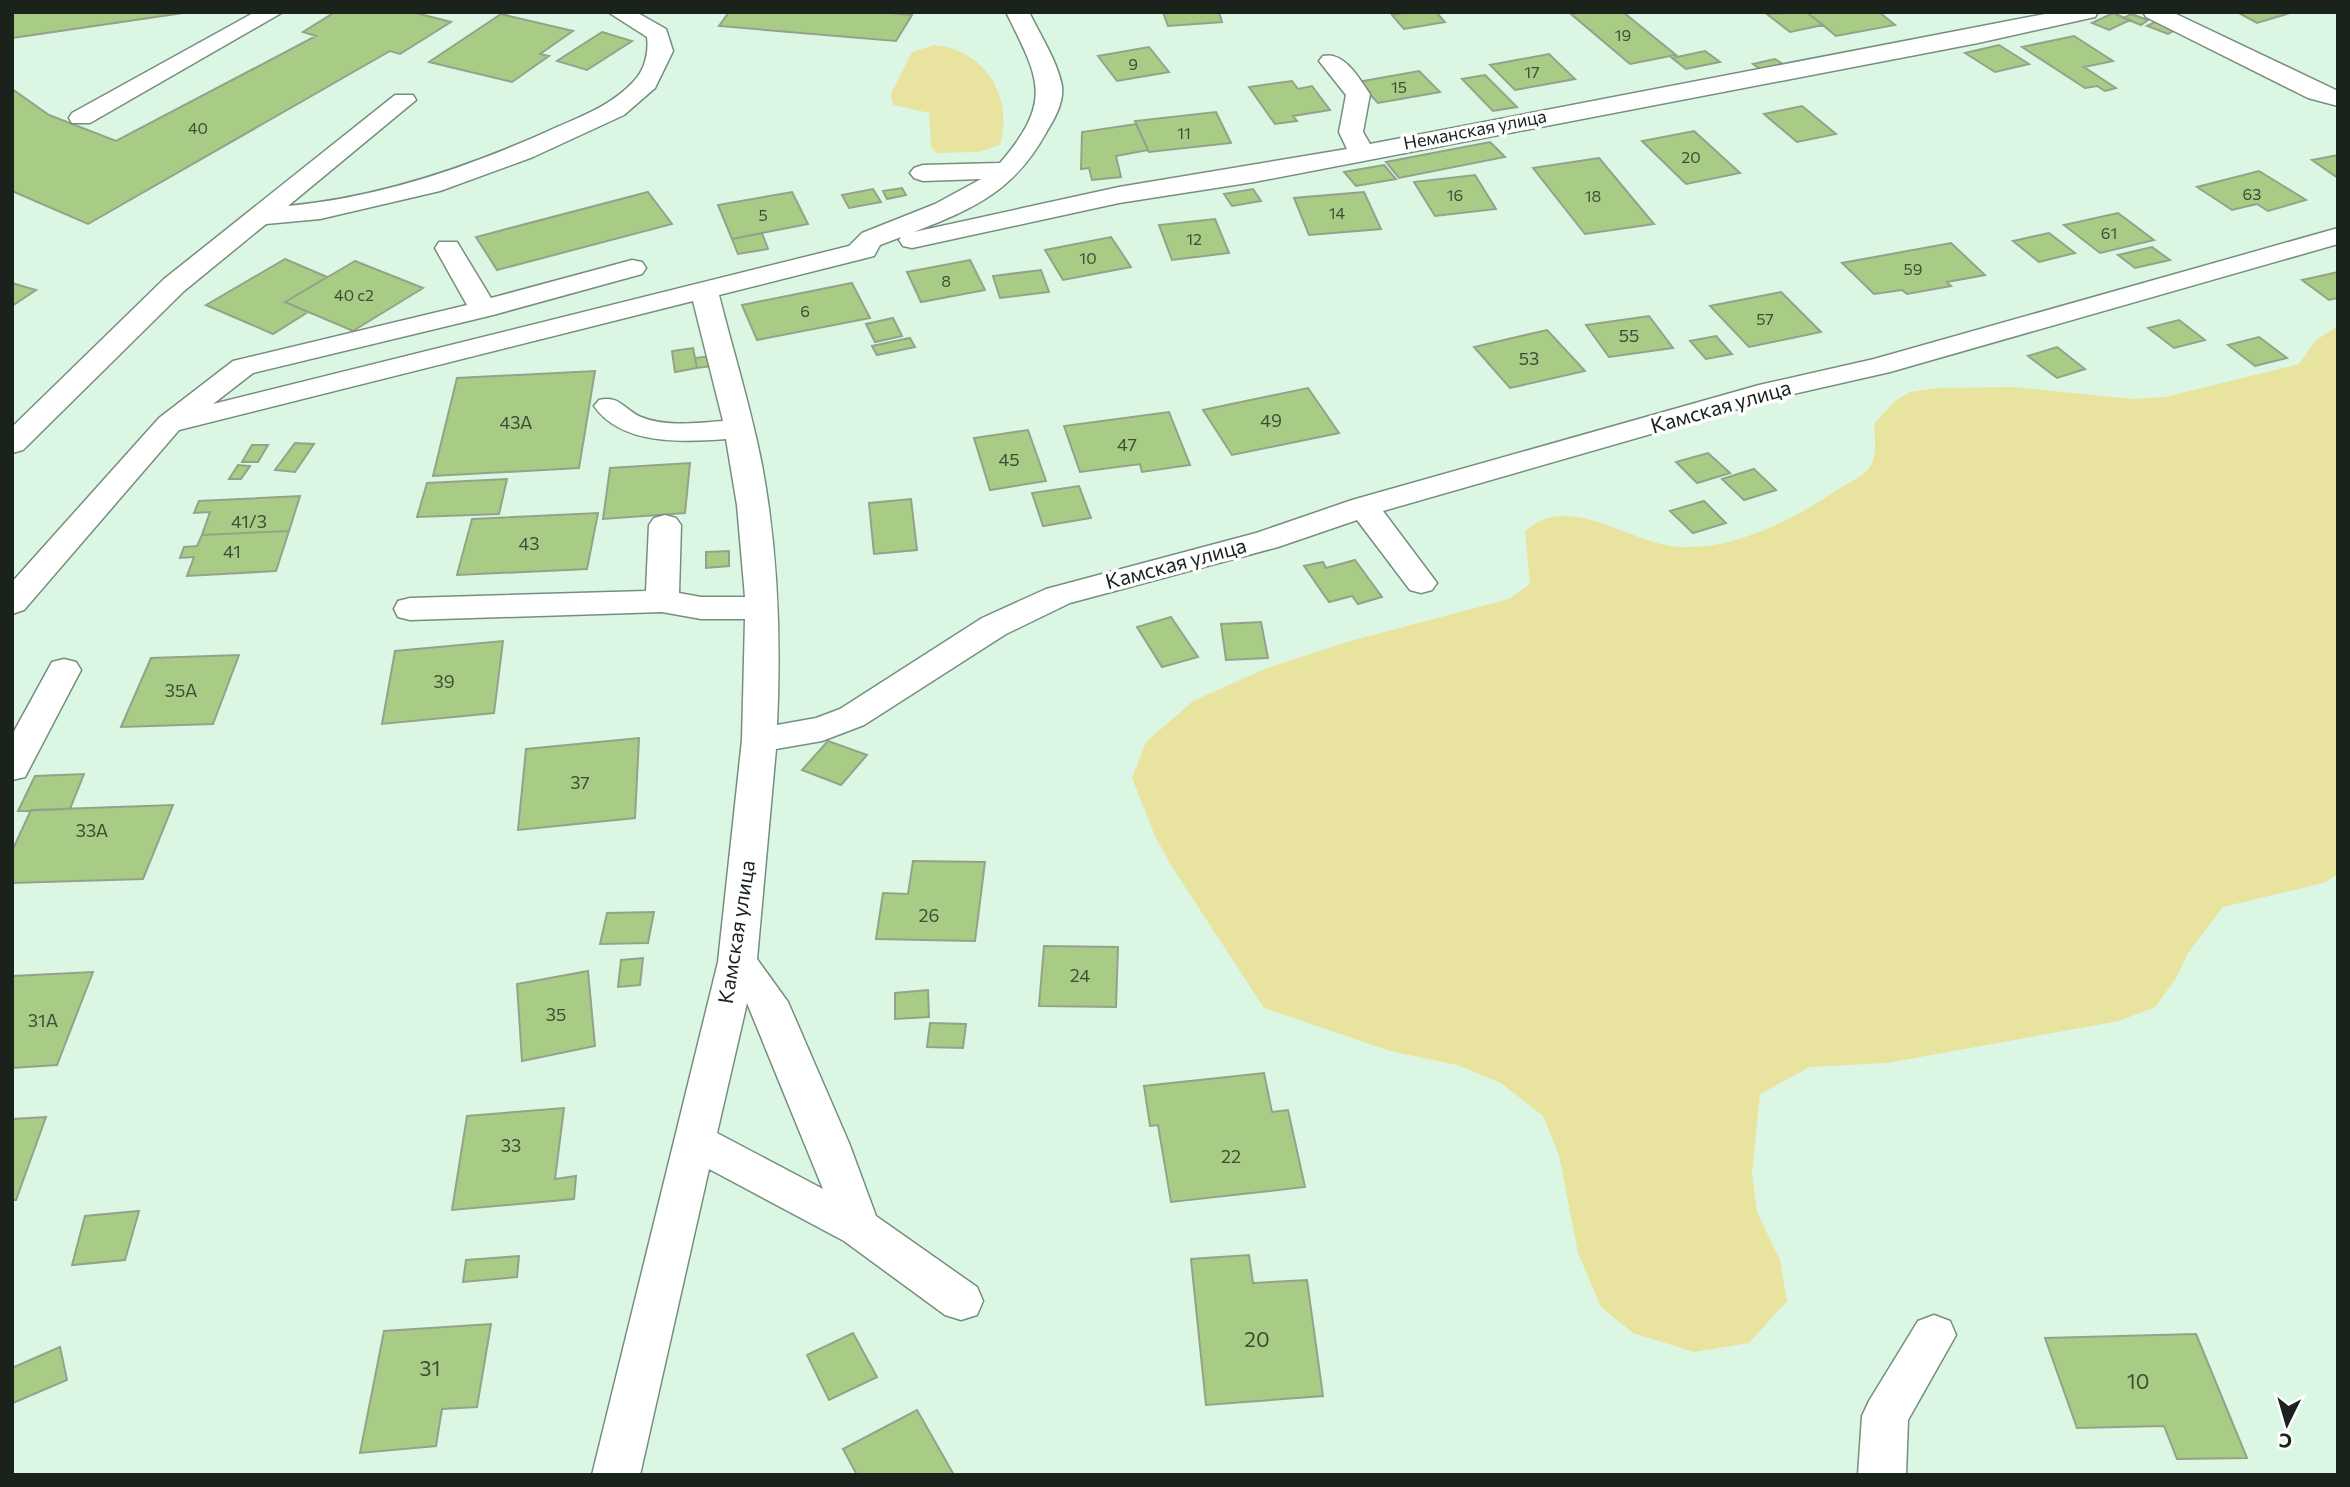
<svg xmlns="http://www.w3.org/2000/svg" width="2350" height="1487" viewBox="0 0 2350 1487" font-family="Commissioner,sans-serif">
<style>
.green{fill:#e8e4a0}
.building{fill:#a8cc85;stroke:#95a28a;stroke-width:2}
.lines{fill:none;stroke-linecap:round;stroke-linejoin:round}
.service-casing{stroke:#768e7e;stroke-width:3}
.service{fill:#fff;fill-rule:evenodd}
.labels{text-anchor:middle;stroke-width:7;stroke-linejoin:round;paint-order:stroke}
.far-number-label{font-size:16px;fill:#3d4d36}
.far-street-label{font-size:18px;fill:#19231c;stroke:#fff}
.number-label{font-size:18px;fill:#3d4d36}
.street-label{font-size:21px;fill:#19231c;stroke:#fff}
.near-number-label{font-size:21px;fill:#3d4d36}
</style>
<rect width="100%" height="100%" fill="#dcf6e4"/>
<path class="green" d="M934,45C985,49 1014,97 1000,145L978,152L936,153L931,147L929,113L893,105L891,94L912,52Z
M2338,326V874L2324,883L2223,907L2188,953L2175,980L2155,1007L2119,1021L1887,1063L1810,1067L1760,1094L1752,1172L1757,1212L1780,1260L1787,1301L1749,1343L1694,1352L1633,1333L1601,1307L1578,1253L1559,1155L1543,1116L1501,1083L1457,1065L1390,1051L1264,1008L1172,867L1155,836L1132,778L1146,742L1193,701L1267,668L1350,641L1509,599L1530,584L1525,532C1568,489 1632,546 1682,547C1738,549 1794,519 1840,488C1848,483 1860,478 1867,471C1878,459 1875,438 1874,424L1895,401L1910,392L1938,388L2015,387L2132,399L2165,397L2299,364L2316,340Z"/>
<path class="building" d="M12,12H190L12,38Z
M335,12H412L451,22L400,54L390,51L88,224L12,191V89L49,115L116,141L316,36L303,32Z
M729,12H880L912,15L896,41L719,26Z
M1163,12H1219L1222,22L1168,26Z
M1409,12H1436L1445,22L1404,29L1392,15Z
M1582,12H1623L1676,55L1630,64L1571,14Z
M1806,12L1823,25L1790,32L1767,14Z
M1879,12L1895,25L1836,36L1808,13Z
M2237,12H2289L2290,13L2257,23Z
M2113,13L2130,20L2109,30L2092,23Z
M501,14L573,31L540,54L549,56L512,82L429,62Z
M2131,14L2148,20L2141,25L2124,18Z
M2157,21L2177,29L2168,34L2147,26Z
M602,32L632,41L587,70L557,61Z
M2074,36L2113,61L2084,67L2116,88L2105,91L2097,86L2085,88L2022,47Z
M1999,45L2029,64L1995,72L1965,53Z
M1149,47L1169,72L1117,81L1098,56Z
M1705,51L1720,62L1686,69L1672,58Z
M1549,54L1575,79L1515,90L1490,65Z
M1775,59L1786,66L1763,71L1753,64Z
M1419,71L1440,92L1378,103L1358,82Z
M1485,75L1517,107L1493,111L1462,79Z
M1292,81L1298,89L1312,86L1330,110L1293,116L1297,121L1275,124L1249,87Z
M1802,106L1836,134L1797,142L1764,114Z
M1216,112L1231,143L1149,152L1135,121Z
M1136,124L1148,150L1116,156L1121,177L1092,180L1089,168L1081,169L1082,132Z
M1694,131L1740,173L1686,184L1642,141Z
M1490,142L1505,157L1399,178L1386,162Z
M2338,155V178L2312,160Z
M1599,158L1654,224L1585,234L1533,168Z
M1384,165L1396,179L1356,186L1344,172Z
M2259,171L2306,200L2268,211L2257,204L2232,210L2197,187Z
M1475,175L1496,209L1435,216L1414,182Z
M902,188L906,195L887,199L883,191Z
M873,189L881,202L849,208L842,195Z
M1253,189L1261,201L1232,206L1224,194Z
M648,192L672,224L497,270L476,237Z
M792,192L808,224L732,239L718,205Z
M1364,192L1381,229L1309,235L1294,198Z
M2118,213L2154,240L2100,253L2064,225Z
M1215,219L1229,253L1172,260L1159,225Z
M762,233L768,249L738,254L732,239Z
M2049,233L2075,253L2039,262L2013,241Z
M1111,237L1131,267L1063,280L1045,250Z
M1951,243L1985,275L1947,282L1951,286L1907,294L1902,290L1874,294L1842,263Z
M2152,247L2170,260L2135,268L2118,255Z
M285,259L327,277L285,302L308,312L273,334L206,305Z
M970,260L985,290L921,302L907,272Z
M355,261L423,288L353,331L285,302Z
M1041,270L1049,292L1000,298L993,276Z
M2338,272V298L2329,300L2302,280Z
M12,283L36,290L12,306Z
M852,283L870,318L757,340L742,305Z
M1781,292L1821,332L1749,347L1710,306Z
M1649,316L1673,348L1609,357L1586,325Z
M893,318L902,336L875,342L866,324Z
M2179,320L2205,340L2174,348L2148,328Z
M1547,330L1585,371L1510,388L1474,347Z
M1716,336L1732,354L1706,359L1690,341Z
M2259,337L2287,358L2255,366L2228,345Z
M910,338L915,347L877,355L872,346Z
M2057,347L2085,369L2057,378L2028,356Z
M693,348L697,368L675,372L672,351Z
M710,356L713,366L697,368L695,358Z
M595,371L579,468L433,476L457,378Z
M1308,388L1339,433L1232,455L1203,410Z
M1169,412L1190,465L1142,472L1140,464L1080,472L1064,426Z
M1028,430L1046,481L990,490L974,438Z
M295,443L314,444L295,472L275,470Z
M252,445H268L258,462H242Z
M1708,453L1730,473L1697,483L1676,462Z
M690,463L685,513L603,519L610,468Z
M238,465L250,466L241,479H229Z
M1754,469L1776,490L1744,500L1722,479Z
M507,479L499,514L417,517L427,483Z
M1079,486L1091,518L1043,526L1032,493Z
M300,496L289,531L202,535L210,512L194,513L199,501Z
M911,499L917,550L874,554L869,503Z
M1704,501L1726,523L1693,533L1670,511Z
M598,513L587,569L457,575L472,519Z
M289,531L276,571L187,576L194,557L180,558L184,547L197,546L202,535Z
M729,551V566L706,568V552Z
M1355,560L1382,597L1358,604L1352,596L1329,602L1304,566L1323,562L1326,568Z
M1171,617L1198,657L1162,667L1137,627Z
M1261,622L1268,658L1226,660L1221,624Z
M503,641L494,713L382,724L395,651Z
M239,655L213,724L121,727L151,658Z
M639,738L635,818L518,830L526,749Z
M828,741L867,755L841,785L802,770Z
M84,774L70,809L18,811L35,776Z
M173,805L143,879L12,883V851L31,810Z
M913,861L985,862L975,941L876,939L883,893L908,894Z
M654,912L648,943L600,944L607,913Z
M1044,946L1118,947L1116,1007L1039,1006Z
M643,958L640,985L618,987L621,960Z
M588,971L595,1046L522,1061L517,984Z
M93,972L57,1065L12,1068V976Z
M928,990L929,1017L895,1019V993Z
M930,1023L966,1024L963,1048L927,1047Z
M1264,1073L1272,1112L1288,1110L1305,1187L1171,1202L1158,1125L1150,1126L1144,1086Z
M564,1108L555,1179L576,1176L574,1199L452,1210L467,1116Z
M46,1117L16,1200H12V1119Z
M139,1211L125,1260L72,1265L85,1216Z
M1249,1255L1253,1283L1307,1280L1323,1396L1206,1405L1191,1259Z
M519,1256L517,1277L463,1282L466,1260Z
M491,1324L477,1407L442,1409L436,1446L360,1453L384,1331Z
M853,1333L877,1377L829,1400L807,1355Z
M2196,1334L2247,1458L2177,1459L2164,1426L2077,1428L2045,1338Z
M60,1347L67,1380L13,1403L12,1368Z
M917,1410L954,1475H857L843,1449Z"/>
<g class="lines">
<defs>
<path id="service" d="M255,12H283L90,123H72L69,118L72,113Z
M608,12H636L666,29L673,51L655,88L624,115L533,157L440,191L320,219L266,224L184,291L23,450L12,453V427L164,279L395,95H413L416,100L288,206C382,197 472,166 557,127C585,115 613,104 634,81C645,70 649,52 647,37Z
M1006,12H1029C1040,35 1057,60 1062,86C1064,102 1055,118 1047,131C1015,190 976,208 914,232L1119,187L1347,149L1339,132L1346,95L1319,61L1323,56C1344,51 1359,78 1370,94L1363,132L1370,144L2055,12H2098L2095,17L1978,43L1254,182L1119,203L912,248L903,246L899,240L901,237L880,245L874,256L719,295C733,351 751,408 762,465C778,551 781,638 777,725L816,718L840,709L982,618L1046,589L1256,533L1352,500L1759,385L1874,359L2338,228V244L1890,372L1776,398L1383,511L1437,583L1432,590L1421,593L1410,590L1357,520L1278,547L1070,603L1006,634L864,725L822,741L776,749L757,959L788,1002L849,1143L876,1216L977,1287L983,1301L977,1315L961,1320L945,1315L844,1241L709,1169L640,1475H592L718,962L742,740L745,619H701L662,612L410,620L398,617L394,609L398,601L410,598L646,591L649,525L654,518L665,515L676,518L681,525L679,593L701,597H745L737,505L726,439C683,442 622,446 594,406L599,400C620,395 623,409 641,417C665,427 697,423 723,421L693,301L179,430L24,610L12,614V582L159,418L233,361L467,305L435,248L439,242H457L491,298L632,260L642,262L646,268L642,274L493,315L253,373L213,404L849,246L862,233L935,204L981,179L923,181L914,178L910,173L914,168L923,165L1000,163C1054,100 1039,79 1006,12ZM747,1003L823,1189L717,1133Z
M2143,12H2172L2338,91V106L2308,98L2146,17Z
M64,659L76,662L81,670L25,777L12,780V735L52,662Z
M1934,1315L1950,1321L1956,1335L1908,1420L1906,1475H1858L1862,1416L1869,1401L1918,1321Z"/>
</defs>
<use href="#service" class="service-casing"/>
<use href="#service" class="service"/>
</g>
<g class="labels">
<g class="far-number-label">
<text x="1623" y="41">19</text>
<text x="1133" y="70">9</text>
<text x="1532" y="78">17</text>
<text x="1399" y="93">15</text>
<text x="198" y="134">40</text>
<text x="1184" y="139">11</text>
<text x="1691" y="163">20</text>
<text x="2252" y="200">63</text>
<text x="1455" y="201">16</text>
<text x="1593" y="202">18</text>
<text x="1337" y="219">14</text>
<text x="763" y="221">5</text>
<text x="2109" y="239">61</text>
<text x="1194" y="245">12</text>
<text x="1088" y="264">10</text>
<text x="1913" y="275">59</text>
<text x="946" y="287">8</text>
<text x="354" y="301">40 с2</text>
<text x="805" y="317">6</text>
<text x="1765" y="325">57</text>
</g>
<g class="far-street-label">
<text transform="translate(1475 130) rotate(-11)" y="6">Неманская улица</text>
</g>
<g class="number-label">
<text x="1629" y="342">55</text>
<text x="1529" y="365">53</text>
<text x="1271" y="427">49</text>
<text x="516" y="429">43А</text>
<text x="1127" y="451">47</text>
<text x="1009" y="466">45</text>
<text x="249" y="528">41/3</text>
<text x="529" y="550">43</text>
<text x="232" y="558">41</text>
<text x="444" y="688">39</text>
<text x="181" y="697">35А</text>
<text x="580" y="789">37</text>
<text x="92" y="837">33А</text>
<text x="929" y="922">26</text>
<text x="1080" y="982">24</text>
<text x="556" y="1021">35</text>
<text x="43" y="1027">31А</text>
<text x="511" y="1152">33</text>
<text x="1231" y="1163">22</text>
</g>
<g class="street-label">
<text transform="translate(1721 407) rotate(-16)" y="7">Камская улица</text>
<text transform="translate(1176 564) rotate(-15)" y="7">Камская улица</text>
<text transform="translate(737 932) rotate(-81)" y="7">Камская улица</text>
</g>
<g class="near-number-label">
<text x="1257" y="1347">20</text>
<text x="430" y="1376">31</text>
<text x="2138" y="1389">10</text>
</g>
</g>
<rect width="2350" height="1487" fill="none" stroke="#19231c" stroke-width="28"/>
<g transform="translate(2287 1424) rotate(185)" stroke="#ffffff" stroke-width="5" paint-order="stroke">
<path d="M0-5L12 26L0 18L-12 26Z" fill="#19231c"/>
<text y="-10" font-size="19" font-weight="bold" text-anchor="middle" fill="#19231c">С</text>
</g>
</svg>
